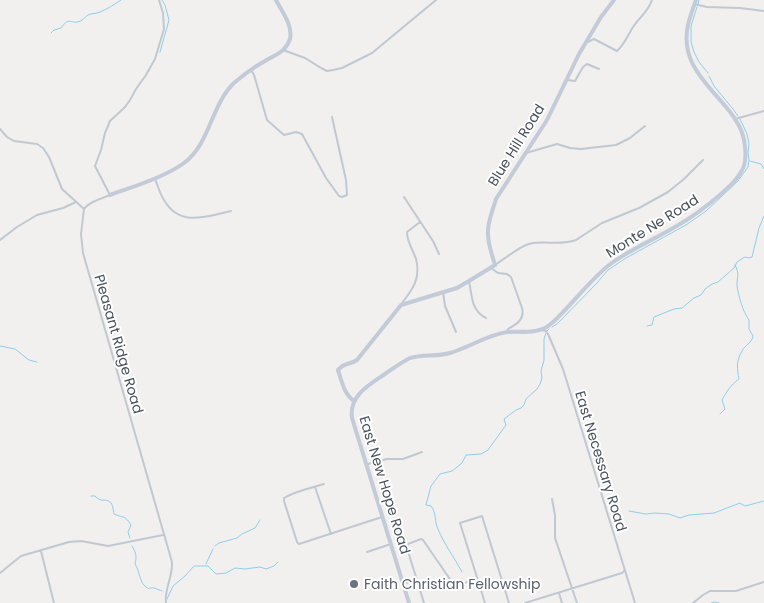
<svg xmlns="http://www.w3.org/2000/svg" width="764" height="603" viewBox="0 0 764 603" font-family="Poppins,sans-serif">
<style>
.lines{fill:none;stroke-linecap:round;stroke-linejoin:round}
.stream{stroke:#8dcfe9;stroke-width:1}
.street{stroke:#c0c8d1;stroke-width:2}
.secondary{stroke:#c2cbd7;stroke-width:4}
.worship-dot{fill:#6b7280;stroke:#fff;stroke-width:2}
.labels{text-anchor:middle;stroke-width:4;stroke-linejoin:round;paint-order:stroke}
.street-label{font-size:14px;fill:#48515c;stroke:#fff}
.worship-label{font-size:14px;fill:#5b616d;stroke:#fff;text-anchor:start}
</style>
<rect width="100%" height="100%" fill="#f2efef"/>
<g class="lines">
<path class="stream" d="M698,4L699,0
M697,7L691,26V42L694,52L699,62L708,73
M51,33L54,30L61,28C69,17 68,23 78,22C82,21 85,17 88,15C92,13 96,14 100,12C107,9 114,5 121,0
M160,52L169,20L165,5L162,0
M709,76L714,86L733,109L738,116
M750,161L761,164L764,169
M647,326L652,325L654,317L674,309L682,308L694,298L701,295L705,289L712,284L718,282L734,268L737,262L745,257L748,258L752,257L759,228L764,216
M552,327L557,324L596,284L608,270L626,258L686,225L706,211L738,181L748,167L749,160L748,153L749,144L747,134L740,119
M547,331L549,329
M0,346L15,349L29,360L37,362
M720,414L725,409L722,400C727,391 731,385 739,379C737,369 736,361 742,351C745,345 752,343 753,336L749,329V320C743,312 738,295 737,285C737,275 740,275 735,265
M91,496H95C101,503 105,498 110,502C113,504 113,510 114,514C123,518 125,515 131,525L128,532L130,538
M629,511L646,514L655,513L669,514L680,518L689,515L714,513L740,503L745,506L764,501
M132,546C136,552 137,557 135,564C140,571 139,582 146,587C150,590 150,587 154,588C155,588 161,591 162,591
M215,546L219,543L237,538L242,534L255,528L260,520
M206,564L213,549
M462,572C454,557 444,544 438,529C434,521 437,514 431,506L426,505L431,486L440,474L452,471L462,463L466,455L481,454L488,450L506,425L504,419L516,410L521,408L524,405L526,399L537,389L540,384L542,378L541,371L544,360V339L546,333
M167,599L173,586L185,576L194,566H208L216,574L226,573L235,568L245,569L260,567L266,569L274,566L278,562
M711,603L715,602L719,603"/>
<path class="street" d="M694,4L707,7L740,8L764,11
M586,43L594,39L617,51C624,45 628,35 633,27C640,16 647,14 652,0
M283,50L305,58L321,68L327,71L333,70L342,68L372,53L436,0
M251,70L254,75L267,120L284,135L296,132L302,134L326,178L339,196L342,197L347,195L346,180L332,117
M567,80L575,81L583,67L587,64L599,69
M735,119L764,111
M0,129L7,137L14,141L37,144L43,148L49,157L62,189L84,209L81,234L83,253L172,562C173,577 164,589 166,603
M526,153L557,144L570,148L581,149L616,145L630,138L645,126
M155,179C158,186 160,194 164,200C180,228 207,216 231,211
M404,197L433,241L439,254
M84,209C90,201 101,199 110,195L95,166L101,150L105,133L110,121L125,107L130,100L136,89L146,75L155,59L164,29L163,13L159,0
M0,240L17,227L37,215L63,208L76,202
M495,265C503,260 520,246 529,244C544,240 560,246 576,240L602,223L639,208L668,192L684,179L703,160
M491,268L498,273L507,274L511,277L522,308C525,319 517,324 508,329L507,332
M469,281C472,295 471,311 486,318
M443,292L445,306L456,332
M402,303C413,289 421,278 416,259C413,250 407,242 407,232L420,222
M542,330L546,331L548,334L563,369L635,603
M368,464L387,459H403L422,452
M324,484C311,488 295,491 284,498V501L297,542L299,544L382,517
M315,487L331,534
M552,499L555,515V538L577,603
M41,551L54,603
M367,552L391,544
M0,573L21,556L69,542L81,541L108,546L163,535
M403,584L415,580
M559,593L562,603
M424,603L407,548L408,544L421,539L423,540L454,585H458L477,579
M485,603L460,523L482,516L509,603
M525,603L622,573L624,571
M693,603L703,595L710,591H736L764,582"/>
<path class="secondary" d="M110,195C132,187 165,177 184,163C210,144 211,105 234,83C243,75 254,67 265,61C271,57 280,54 284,49C287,46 289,42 290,39C293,25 282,12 276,0
M354,401C344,394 342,382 338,370C344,362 350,365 357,360L401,305L457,288L469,281L495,265C492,255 488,244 488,234C487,222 493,210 496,199L547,120L579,54L601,17L614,0
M409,603L352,418C349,397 367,386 382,376C391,370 400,363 410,358C423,354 437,357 450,353C470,347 487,335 507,332C519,331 533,334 545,328C553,324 560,315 567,308C580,294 594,277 609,265C629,250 653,240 675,227C691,218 706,207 721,194C728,188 736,181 741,172C746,165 746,156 745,147C744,131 736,119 726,107C705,82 680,61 688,25C690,17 693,8 696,0"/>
</g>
<circle class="worship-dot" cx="354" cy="584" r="5"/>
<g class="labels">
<g class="street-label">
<text transform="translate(516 145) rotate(-58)" y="5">Blue Hill Road</text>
<text transform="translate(652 226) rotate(-32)" y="5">Monte Ne Road</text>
<text transform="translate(119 344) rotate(74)" y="5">Pleasant Ridge Road</text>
<text transform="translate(601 461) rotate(73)" y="5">East Necessary Road</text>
<text transform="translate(385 485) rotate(73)" y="5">East New Hope Road</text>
</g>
<g class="worship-label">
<text x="364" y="589">Faith Christian Fellowship</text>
</g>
</g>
</svg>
